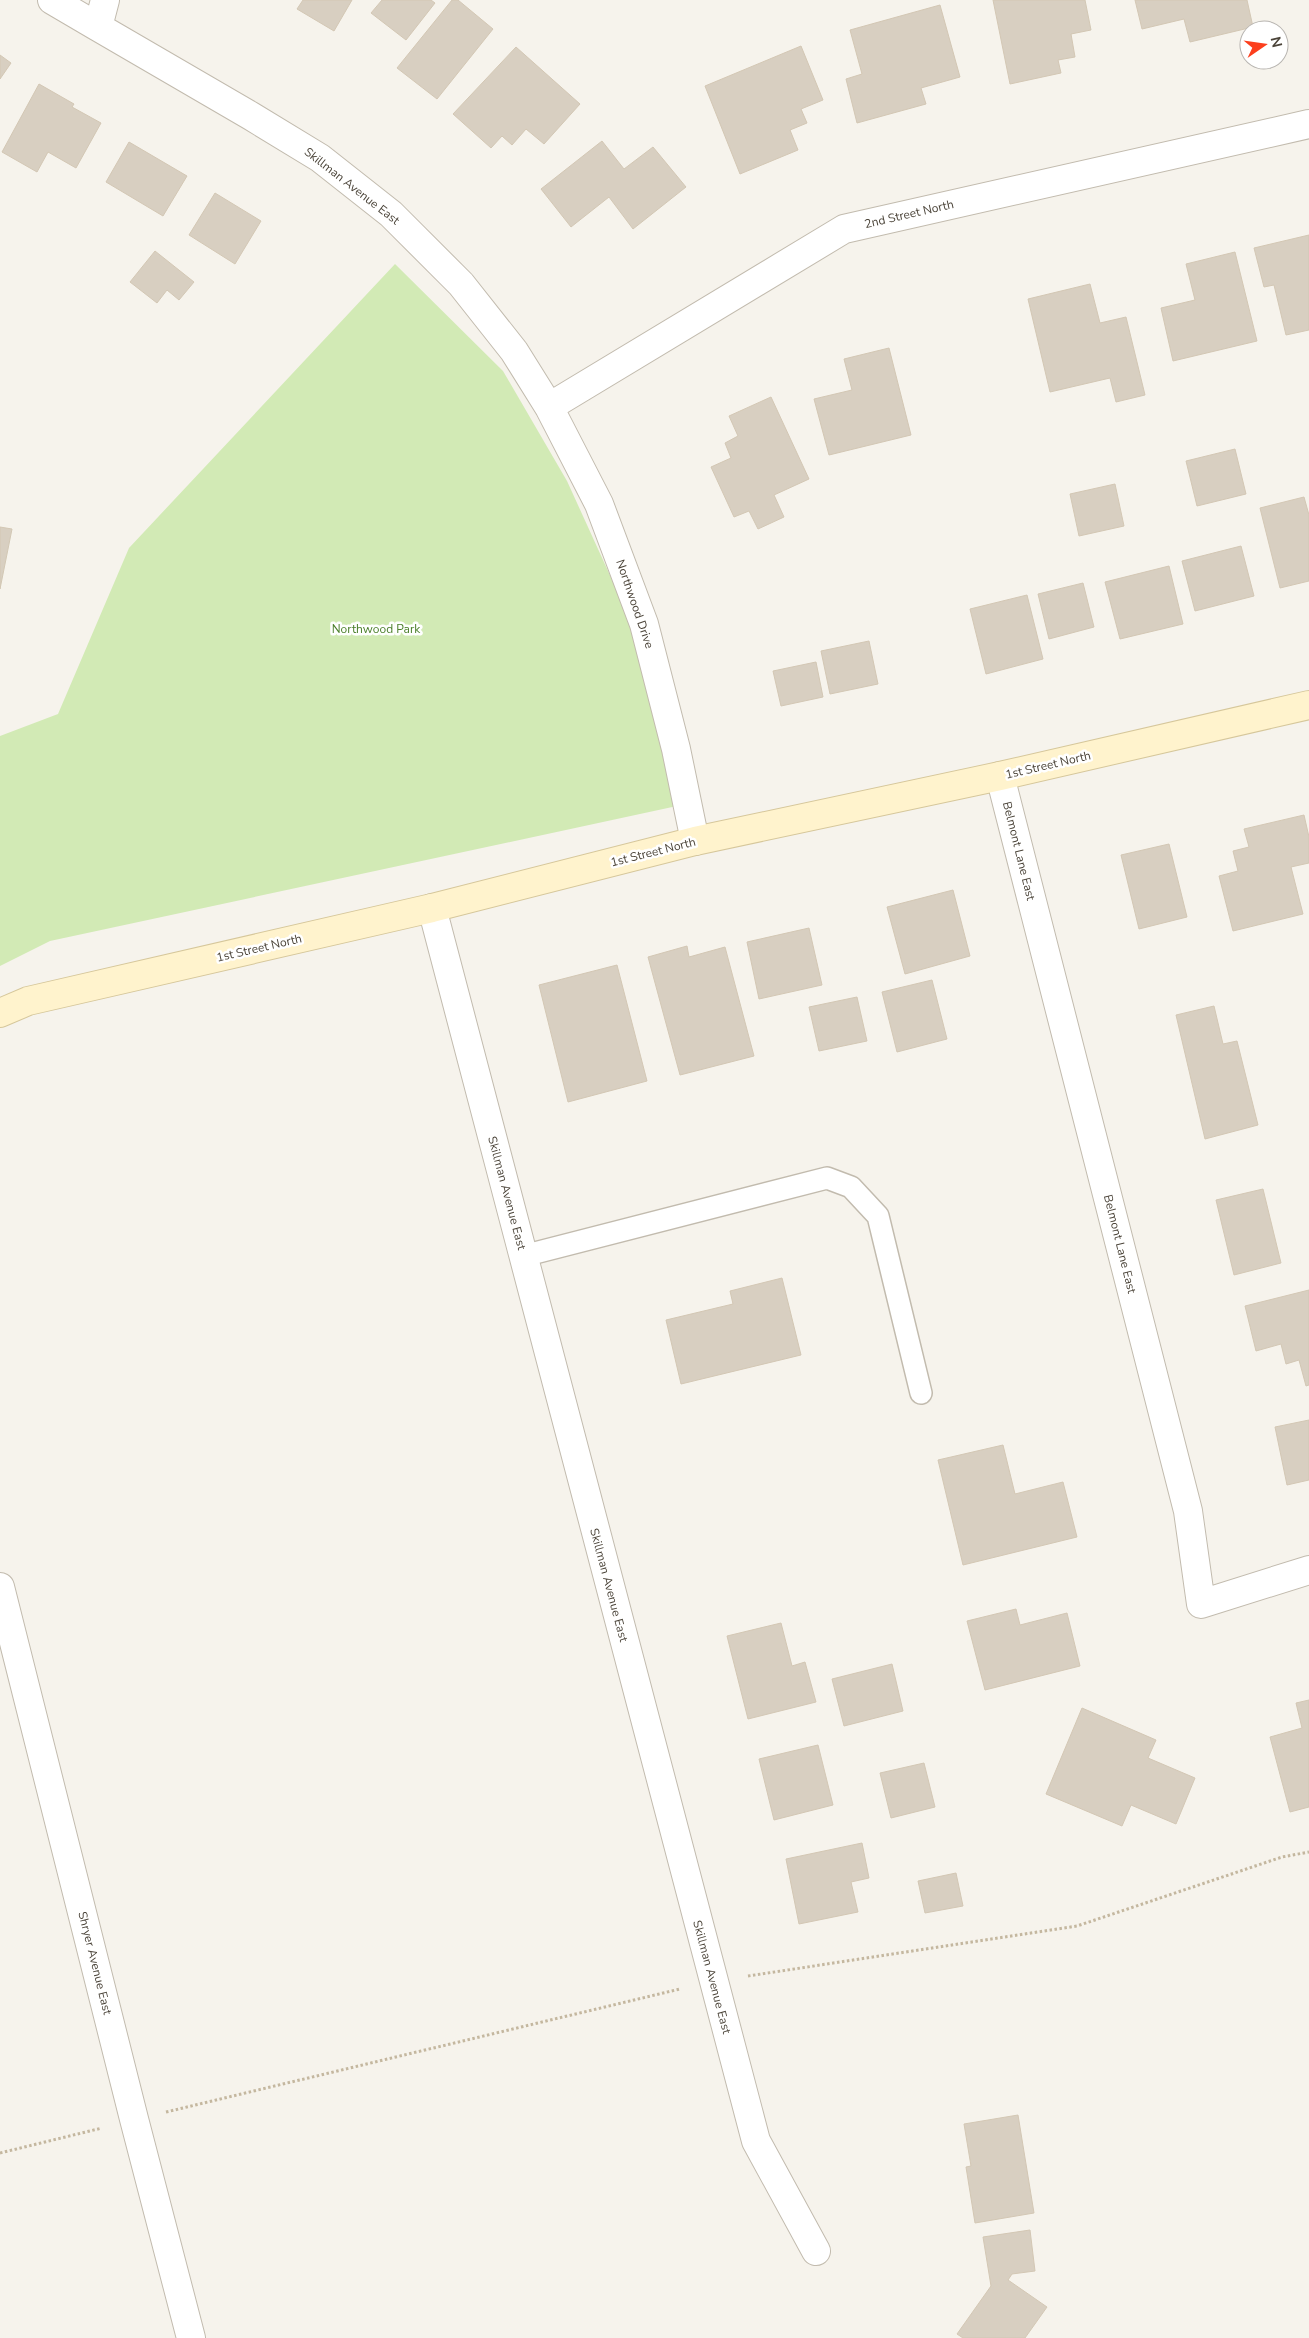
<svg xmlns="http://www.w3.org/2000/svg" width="1309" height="2338" viewBox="0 0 1309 2338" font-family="'Nunito Sans',sans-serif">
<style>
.green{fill:#d2eab5}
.building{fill:#d8cfc1;stroke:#d3c7b4}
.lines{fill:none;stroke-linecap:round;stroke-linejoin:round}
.lane-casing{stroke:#c2bbae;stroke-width:24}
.street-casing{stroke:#c2bbae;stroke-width:30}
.secondary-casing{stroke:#d6c79b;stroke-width:30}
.path{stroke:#c4b79f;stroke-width:3;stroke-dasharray:2.5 2.5;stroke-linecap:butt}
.lane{stroke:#fff;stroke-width:21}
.street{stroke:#fff;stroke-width:28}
.secondary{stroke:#fff3cd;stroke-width:28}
.labels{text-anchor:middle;stroke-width:5;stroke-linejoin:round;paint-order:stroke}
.street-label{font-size:12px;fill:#4b4439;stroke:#fff}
.park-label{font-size:12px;fill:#4a7f2a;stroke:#fff}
</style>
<rect width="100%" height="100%" fill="#f6f3ec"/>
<path class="green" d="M395,264L503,371L567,481L629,617L677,806L50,941L0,966V736L58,714L129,548Z"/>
<path class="building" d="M303,0H352L334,31L297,9Z
M382,0H431L435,3L406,40L371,13Z
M452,0H458L493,29L437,99L397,68Z
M993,0H1085L1091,30L1071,34L1075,57L1058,60L1061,73L1010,84Z
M1135,0H1247L1253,27L1190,42L1184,19L1142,29Z
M940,5L960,77L921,88L926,104L857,123L846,79L862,74L850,30Z
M801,46L823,100L801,109L807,123L790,130L798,150L740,174L705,86Z
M516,47L580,104L544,144L526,129L512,145L502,136L491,148L453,114Z
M0,55L11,63L0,79Z
M39,84L74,104L72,107L101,123L76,168L48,152L37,172L2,152Z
M602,141L624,169L653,147L686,187L633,229L609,197L571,227L541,189Z
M129,142L187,176L163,216L106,182Z
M215,193L261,221L235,264L189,235Z
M1309,235V330L1286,335L1274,285L1264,287L1254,248Z
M155,251L194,282L179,300L167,290L157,303L130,282Z
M1235,252L1257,341L1173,361L1161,308L1195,300L1186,264Z
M1090,284L1100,323L1126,317L1145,395L1116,402L1110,378L1050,392L1028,299Z
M889,348L911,435L829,455L814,399L852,390L844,359Z
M771,397L809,479L774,495L784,517L758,529L749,511L734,517L711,467L731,458L725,443L738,436L729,416Z
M1235,449L1246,494L1197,506L1186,461Z
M1115,484L1124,526L1079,536L1070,494Z
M1304,497L1309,515V581L1280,588L1260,508Z
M0,527L12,529L0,589Z
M1241,546L1254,596L1195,611L1182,561Z
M1169,566L1183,624L1120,639L1105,582Z
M1083,583L1094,627L1049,639L1038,594Z
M1027,595L1043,659L986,674L970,609Z
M869,641L878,684L830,694L821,651Z
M816,662L823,697L781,706L773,671Z
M1304,815L1309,837V863L1291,867L1303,914L1233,931L1219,876L1238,871L1233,851L1249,847L1244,829Z
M1169,844L1187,917L1139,929L1121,855Z
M953,890L970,956L905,974L887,907Z
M809,928L822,985L759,999L747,942Z
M687,946L689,957L725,947L754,1056L680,1075L648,957Z
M617,965L647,1081L568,1102L539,985Z
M932,980L947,1039L897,1052L882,992Z
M857,997L867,1041L819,1051L809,1007Z
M1214,1006L1223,1044L1237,1041L1258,1125L1205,1139L1176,1015Z
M1263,1189L1281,1263L1234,1275L1216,1200Z
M782,1278L801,1355L681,1384L666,1320L733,1304L730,1291Z
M1309,1290V1385L1306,1386L1299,1360L1286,1364L1281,1344L1256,1351L1245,1306Z
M1309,1420V1480L1287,1485L1275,1427Z
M1003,1445L1015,1494L1063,1482L1077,1537L963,1565L938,1460Z
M1016,1609L1020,1625L1067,1613L1080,1666L985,1690L967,1621Z
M781,1623L792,1666L805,1662L816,1702L748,1719L727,1636Z
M892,1664L903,1711L844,1726L832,1679Z
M1309,1700V1807L1290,1812L1270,1737L1302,1728L1296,1703Z
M1082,1708L1156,1740L1148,1758L1195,1778L1176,1824L1131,1805L1122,1826L1046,1794Z
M818,1745L833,1805L774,1820L759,1759Z
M924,1763L935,1807L891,1818L880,1773Z
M862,1843L869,1878L851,1882L858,1912L799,1924L786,1859Z
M956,1873L963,1906L925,1913L918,1881Z
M1018,2115L1034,2213L975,2223L966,2167L971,2166L964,2124Z
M1030,2230L1035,2271L1012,2274L1008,2280L1047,2307L1025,2338H963L957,2334L991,2286L983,2237Z"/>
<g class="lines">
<defs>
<path id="lane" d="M523,1256L827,1178L851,1187L878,1216L921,1393"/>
<path id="street" d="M52,0L98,27
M105,0L98,27L251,116L320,158L391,214L461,284L514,351L549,407L599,504L644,624L676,749L695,841
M549,407L844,229L1309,124
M1000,776L1188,1511L1201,1604L1309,1570
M432,908L756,2141L816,2251
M0,1587L134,2119L191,2338"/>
<path id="secondary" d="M0,1013L28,1001L432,908L695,841L1000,776L1309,705"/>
</defs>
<use href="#lane" class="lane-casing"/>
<use href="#street" class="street-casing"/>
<use href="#secondary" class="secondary-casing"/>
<path class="path" d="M748,1976L1077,1926L1282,1857L1309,1852
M166,2112L680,1989
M0,2153L102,2128"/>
<use href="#lane" class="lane"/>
<use href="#street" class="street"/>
<use href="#secondary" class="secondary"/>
</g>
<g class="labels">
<g class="street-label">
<text transform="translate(352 186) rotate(38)" y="4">Skillman Avenue East</text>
<text transform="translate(909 214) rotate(-13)" y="4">2nd Street North</text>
<text transform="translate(635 604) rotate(71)" y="4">Northwood Drive</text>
<text transform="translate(1048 765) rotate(-13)" y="4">1st Street North</text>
<text transform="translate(1019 851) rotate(76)" y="4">Belmont Lane East</text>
<text transform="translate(653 852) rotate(-14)" y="4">1st Street North</text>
<text transform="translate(259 948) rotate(-13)" y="4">1st Street North</text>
<text transform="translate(507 1193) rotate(75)" y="4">Skillman Avenue East</text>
<text transform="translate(1120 1244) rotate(76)" y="4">Belmont Lane East</text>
<text transform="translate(609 1585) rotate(75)" y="4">Skillman Avenue East</text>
<text transform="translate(95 1963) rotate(76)" y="4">Shryer Avenue East</text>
<text transform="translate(712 1977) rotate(75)" y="4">Skillman Avenue East</text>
</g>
<g class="park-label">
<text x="376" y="633">Northwood Park</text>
</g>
</g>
<g transform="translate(1264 45) rotate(77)"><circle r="24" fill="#ffffff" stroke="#b7b4b0"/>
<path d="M0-4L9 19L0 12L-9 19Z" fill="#fc3f1d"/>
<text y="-8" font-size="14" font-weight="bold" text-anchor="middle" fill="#4b4439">N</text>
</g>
</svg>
